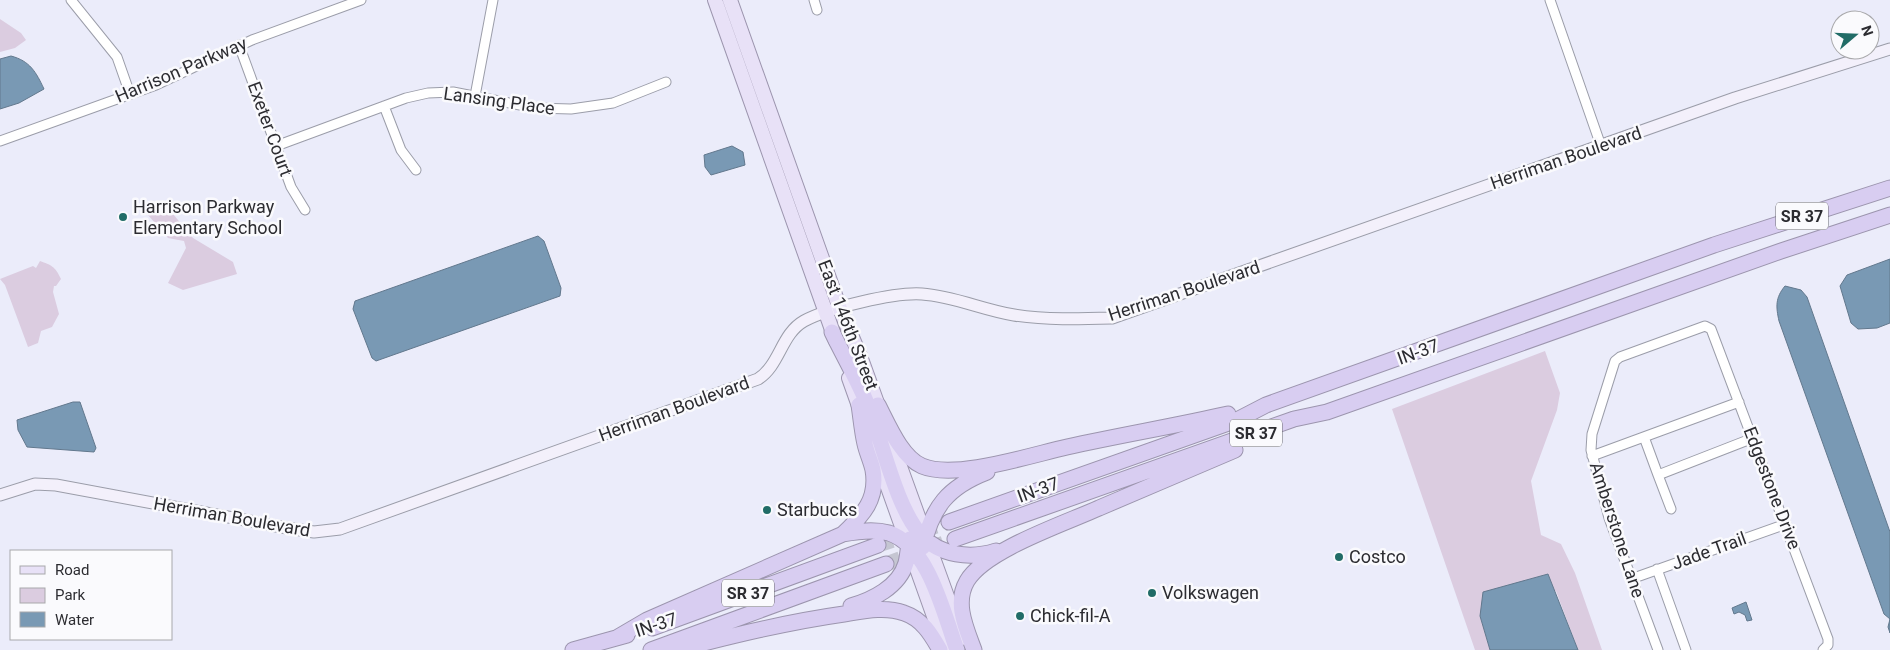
<svg xmlns="http://www.w3.org/2000/svg" width="1890" height="650" viewBox="0 0 1890 650" font-family="Roboto,sans-serif">
<style>
.green{fill:#dbcce0}
.water{fill:#7999b4;stroke:#62788d}
.lines{fill:none;stroke-linecap:round;stroke-linejoin:round}
.highway-tunnel{stroke:#c5c6d2;stroke-width:15;stroke-dasharray:15 8;stroke-linecap:butt}
.street-casing{stroke:#9b9da9;stroke-width:11}
.secondary-casing{stroke:#9b9da9;stroke-width:13}
.primary-casing{stroke:#9c95ae;stroke-width:16}
.highway-casing{stroke:#9c95ae;stroke-width:17}
.street{stroke:#fff;stroke-width:9}
.secondary{stroke:#f3f0fb;stroke-width:11}
.primary{stroke:#e8e1f7;stroke-width:14}
.highway{stroke:#d8cdf1;stroke-width:15}
.poi-dot{fill:#216c67;stroke:#fafafd;stroke-width:2}
.labels{text-anchor:middle;stroke-width:5;stroke-linejoin:round;paint-order:stroke}
.shield{fill:#fafafd;stroke:#6a6a6e;stroke-width:1}
.shield-label{font-size:16px;font-weight:bold;fill:#2c2c31}
.street-label{font-size:18px;fill:#2c2c31;stroke:#fafafd}
.poi-label{font-size:18px;fill:#2c2c31;stroke:#fafafd;text-anchor:start}
</style>
<rect width="100%" height="100%" fill="#ebecfa"/>
<path class="green" d="M0,19L21,33L26,40L15,48L0,52Z
M157,202H163L193,238L233,262L237,274L183,290L168,283L186,248L184,241L168,238L148,215V209Z
M40,261C51,265 55,266 61,279L56,286H54L53,292L59,314L52,327L41,331L38,343L28,347L5,285L0,279L33,266L36,268Z
M1545,351L1560,393L1557,410L1531,481L1541,535L1561,544L1575,573L1602,650H1578L1556,591L1480,616L1490,650H1475L1392,409Z"/>
<path class="water" d="M11,56C30,61 36,72 44,89L19,103L0,109V59Z
M732,146L743,152L745,165L711,175L705,167L704,155Z
M538,236L544,241L561,288L560,296L376,361L372,358L353,309L355,301Z
M1890,259V323L1877,328L1858,329L1851,323L1840,286L1847,275Z
M1785,286L1801,290L1807,297L1890,532V633L1888,627L1890,619L1884,614L1779,321C1776,307 1775,298 1785,286Z
M73,402H80L96,448L94,452L27,447L18,430L17,420Z
M1548,574L1578,650H1490L1480,616L1483,592Z
M1746,602L1752,620L1747,621L1745,615L1739,612L1734,614L1732,608Z"/>
<g class="lines">
<path class="highway-tunnel" d="M878,545L949,522
M886,564L955,539"/>
<defs>
<path id="street" d="M71,0L117,57L130,94
M814,0L817,10
M1550,0L1601,146
M239,45L291,187L305,210
M475,96L493,0
M384,106L401,150L416,170
M0,141L156,85L252,40L361,0
M276,146L406,98L428,93L453,92L535,108L571,109L613,103L666,82
M1644,437L1658,475L1753,438
M1592,456L1739,402
M1658,475L1671,509
M1657,569L1686,650
M1631,579L1786,524
M1658,650L1609,518L1591,450L1592,434L1615,361L1620,357L1705,326L1711,329L1828,639V645L1823,650"/>
<path id="secondary" d="M0,495L35,484L56,485L287,528L314,532L340,529L758,379C780,365 781,334 804,321C828,308 895,292 922,294C953,296 983,310 1014,315C1046,320 1079,319 1112,318L1735,98L1890,49"/>
<path id="primary" d="M715,0L836,341
M730,0L840,309L860,356L962,638
M849,378L946,650"/>
<path id="highway" d="M832,332C843,355 856,377 866,401C882,438 895,506 921,535C940,556 971,559 996,551
M878,405C888,424 901,457 922,466C955,480 1031,455 1067,447C1121,435 1175,426 1228,414
M949,522L1237,420L1266,405L1714,245L1890,188
M843,534C863,515 878,499 873,470C871,461 867,453 865,444C862,431 861,418 859,405
M955,539L1294,419L1327,412L1781,251L1890,215
M923,547C932,507 948,487 987,472
M851,606C872,600 899,587 906,563C908,555 908,547 910,539
M652,628L878,545
M618,637L647,620L843,534C859,531 874,529 889,533C929,546 944,615 957,650
M573,650L627,635
M651,650L886,564
M676,650C731,636 787,622 844,614C863,611 885,606 904,613C922,619 931,634 940,650
M974,650C966,628 954,603 967,581C985,550 1066,523 1099,508C1144,489 1190,469 1235,450"/>
</defs>
<use href="#street" class="street-casing"/>
<use href="#secondary" class="secondary-casing"/>
<use href="#primary" class="primary-casing"/>
<use href="#highway" class="highway-casing"/>
<use href="#street" class="street"/>
<use href="#secondary" class="secondary"/>
<use href="#primary" class="primary"/>
<use href="#highway" class="highway"/>
</g>
<g class="poi-dot">
<circle cx="123" cy="217" r="5"/>
<circle cx="767" cy="510" r="5"/>
<circle cx="1339" cy="557" r="5"/>
<circle cx="1152" cy="593" r="5"/>
<circle cx="1020" cy="616" r="5"/>
</g>
<g class="labels">
<g class="shield">
<rect x="1776" y="202.5" width="52" height="27" rx="4"/>
<rect x="1230" y="419.5" width="52" height="27" rx="4"/>
<rect x="722" y="579.5" width="52" height="27" rx="4"/>
</g>
<g class="shield-label">
<text x="1802" y="222">SR 37</text>
<text x="1256" y="439">SR 37</text>
<text x="748" y="599">SR 37</text>
</g>
<g class="street-label">
<text transform="translate(181 70) rotate(-23)" y="6">Harrison Parkway</text>
<text transform="translate(499 101) rotate(8)" y="6">Lansing Place</text>
<text transform="translate(270 129) rotate(70)" y="6">Exeter Court</text>
<text transform="translate(1566 158) rotate(-19)" y="6">Herriman Boulevard</text>
<text transform="translate(1184 291) rotate(-18)" y="6">Herriman Boulevard</text>
<text transform="translate(848 325) rotate(69)" y="6">East 146th Street</text>
<text transform="translate(1418 352) rotate(-20)" y="6">IN-37</text>
<text transform="translate(674 409) rotate(-20)" y="6">Herriman Boulevard</text>
<text transform="translate(1772 488) rotate(69)" y="6">Edgestone Drive</text>
<text transform="translate(1038 490) rotate(-20)" y="6">IN-37</text>
<text transform="translate(232 517) rotate(10)" y="6">Herriman Boulevard</text>
<text transform="translate(1617 530) rotate(72)" y="6">Amberstone Lane</text>
<text transform="translate(1709 551) rotate(-20)" y="6">Jade Trail</text>
<text transform="translate(656 625) rotate(-18)" y="6">IN-37</text>
</g>
<g class="poi-label">
<text x="133" y="213">Harrison Parkway<tspan x="133" dy="21">Elementary School</tspan></text>
<text x="777" y="516">Starbucks</text>
<text x="1349" y="563">Costco</text>
<text x="1162" y="599">Volkswagen</text>
<text x="1030" y="622">Chick-fil-A</text>
</g>
</g>
<rect x="10" y="550" width="162" height="90" fill="#fafafd" stroke="#a8a8ab"/>
<rect x="20" y="566" width="25" height="8" fill="#e8e1f7" stroke="#a8a8ab"/>
<text x="55" y="575" font-size="15" fill="#2c2c31">Road</text>
<rect x="20" y="588" width="25" height="15" fill="#dbcce0" stroke="#a8a8ab"/>
<text x="55" y="600" font-size="15" fill="#2c2c31">Park</text>
<rect x="20" y="612" width="25" height="15" fill="#7999b4" stroke="#a8a8ab"/>
<text x="55" y="625" font-size="15" fill="#2c2c31">Water</text>
<g transform="translate(1855 35) rotate(71)"><circle r="24" fill="#fafafd" stroke="#a8a8ab"/>
<path d="M0-4L9 19L0 12L-9 19Z" fill="#216c67"/>
<text y="-8" font-size="14" font-weight="bold" text-anchor="middle" fill="#2c2c31">N</text>
</g>
</svg>
